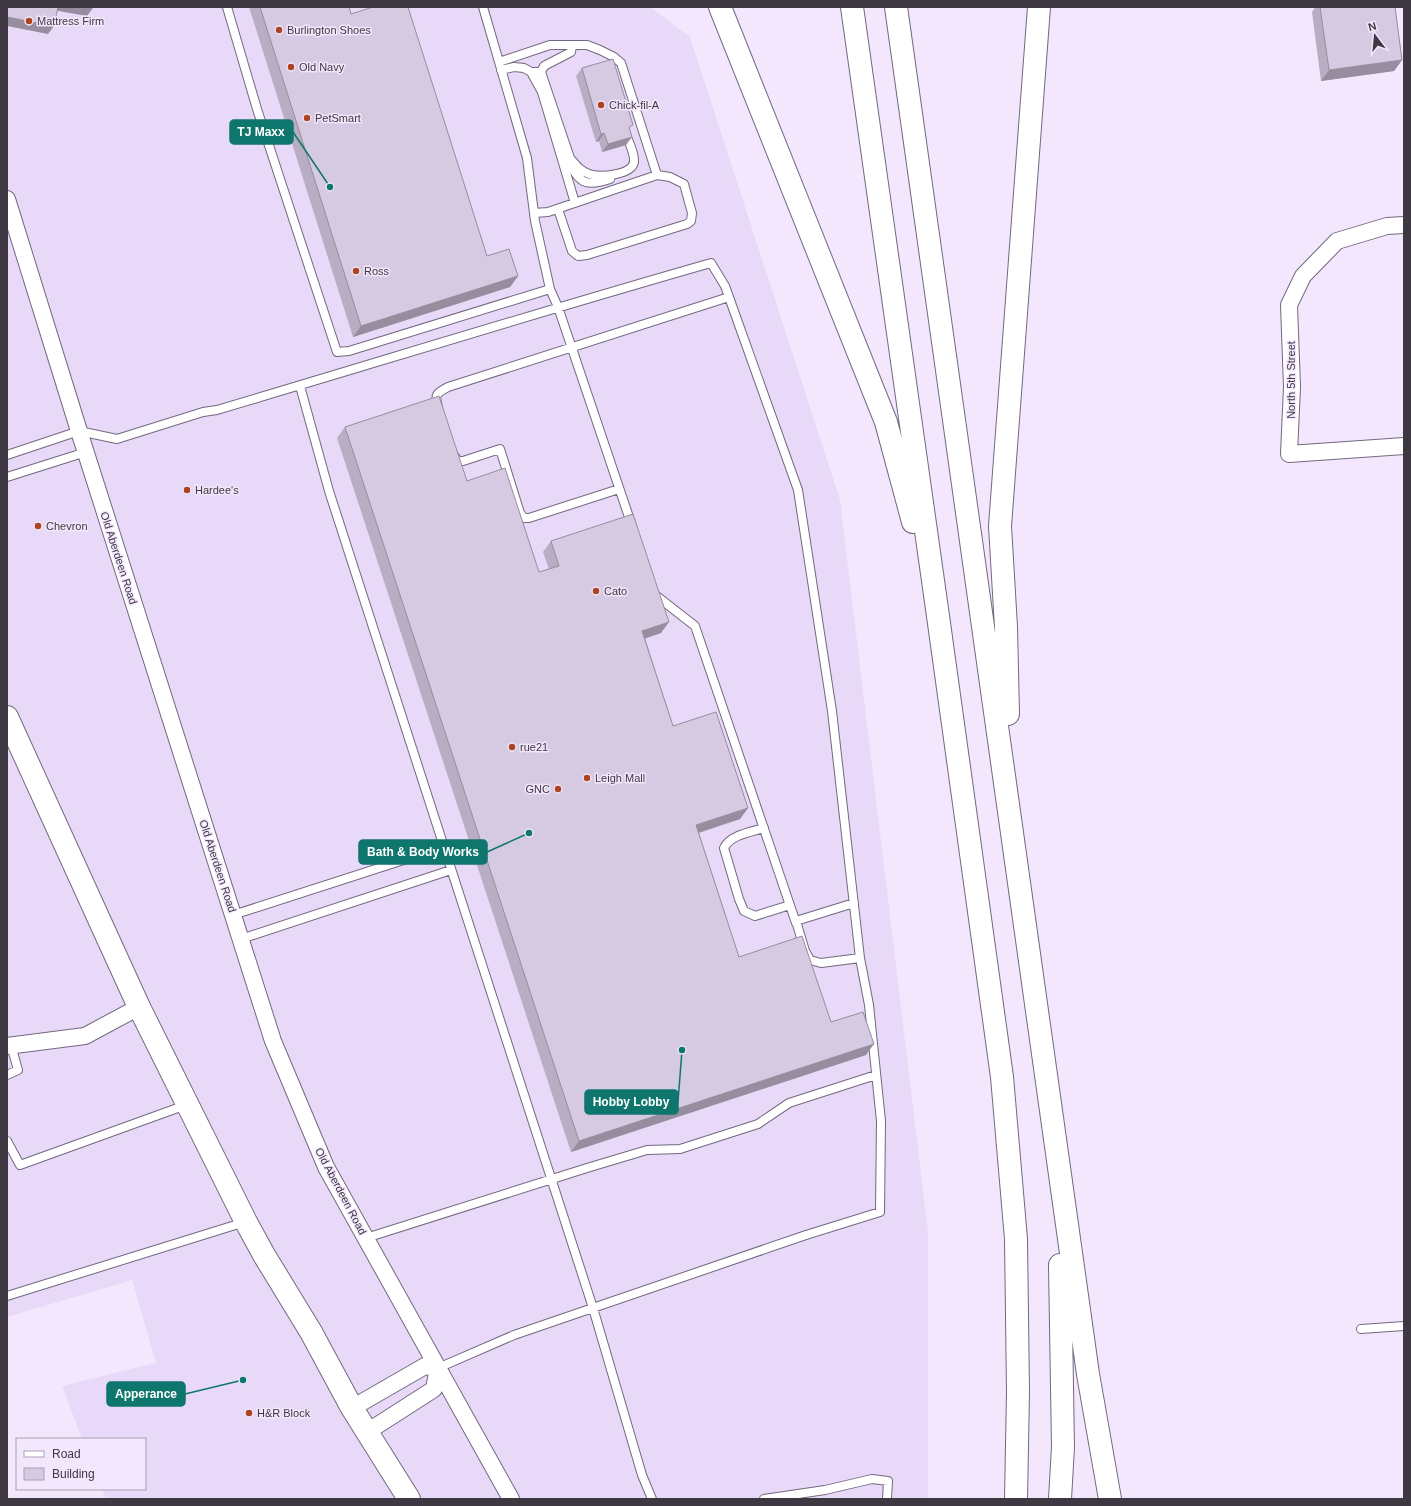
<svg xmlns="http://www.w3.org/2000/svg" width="1411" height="1506" viewBox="0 0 1411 1506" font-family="Arial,sans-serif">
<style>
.built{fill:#e9d9f9}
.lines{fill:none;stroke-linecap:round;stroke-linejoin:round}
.lane-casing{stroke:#73687e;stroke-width:10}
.street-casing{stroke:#73687e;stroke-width:18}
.highway-casing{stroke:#73687e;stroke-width:24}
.lane{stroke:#fff;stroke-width:8}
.street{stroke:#fff;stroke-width:16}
.highway{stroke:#fff;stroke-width:22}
.wall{fill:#b8adc2}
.shaded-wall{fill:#968d9e}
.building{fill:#d6c9e2;stroke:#968d9e}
.poi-dot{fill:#ac4422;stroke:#f2e7fc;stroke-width:1.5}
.labels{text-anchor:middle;stroke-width:3;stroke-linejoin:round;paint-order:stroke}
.poi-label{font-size:11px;fill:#3e3842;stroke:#f2e7fc;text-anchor:start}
.street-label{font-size:11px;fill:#3e3842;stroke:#f2e7fc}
.leader{fill:none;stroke:#0f766e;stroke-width:1.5}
.callout-dot{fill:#0f766e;stroke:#f2e7fc;stroke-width:1.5}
.callout{fill:#0f766e;stroke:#0f766e;stroke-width:1.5}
.callout-label{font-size:12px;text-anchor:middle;font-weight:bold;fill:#fff}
</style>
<rect width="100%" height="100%" fill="#f2e7fc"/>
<path class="built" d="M7,7H650L690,37L840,500L928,1232V1499H106L102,1489H145V1439H82L62,1386L156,1363L132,1280L7,1317Z"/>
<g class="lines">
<defs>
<path id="lane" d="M227,7L257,109L337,352L349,351L550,289L535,221L527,158L483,7
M499,62L550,45H587L600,50L614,57L621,63L657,175
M501,70L514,67L524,68L531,72L542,92L575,203
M531,72H541L570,158L568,160C579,182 584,188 610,179
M541,72L544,66L571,52L572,46
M570,158C576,165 580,171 589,174C599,178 632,175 634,162C635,153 628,141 625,132
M534,213L548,212L657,175L670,177L684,184L692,213L691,221L687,224L587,255L578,256L572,251L558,209
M550,289L558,307L632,526
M300,386L329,491L593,1308L642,1475L652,1499
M438,407C434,394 437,393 448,387L729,297
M453,454L458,461H463L500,449L520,513L524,518H529L619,489
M7,455L79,431L117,439L203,412L217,410C382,361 546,310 711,263L725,286L798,490L832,711L860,958
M7,477L86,452
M654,594L695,626L796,923
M764,828C751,832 730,835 724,848L739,899L744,911L755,916L790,905
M233,915L444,847
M241,939L451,870
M7,1075L18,1070L11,1045
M7,1141L20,1165L186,1105
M366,1238L587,1168L647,1150L680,1149L758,1124L789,1103L876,1075
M7,1296L245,1222
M1361,1329L1404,1326
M438,1368L514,1335L806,1235L880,1212L881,1121L869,1005L860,958L821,963L810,960L805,951L796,921L854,903
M764,1499L825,1490L872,1479L888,1481L887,1499"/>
<path id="street" d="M7,199L79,431L273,1041L326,1167L511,1499
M1404,225L1387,226L1337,241L1303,276L1289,305L1292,387L1289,454L1404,446
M7,1046L85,1036L139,1007
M352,1408L425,1366L438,1368L434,1389L367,1432"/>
<path id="highway" d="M720,7L886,422L913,522
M852,7L938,616L1002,1077L1016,1239L1018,1392L1016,1499
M896,7L1088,1374L1110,1499
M1008,714L1006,627L1000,526L1039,7
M7,717L139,1007L246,1222L264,1255L311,1332L352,1408L409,1499
M1060,1499L1063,1447L1060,1265"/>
</defs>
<use href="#lane" class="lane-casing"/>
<use href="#street" class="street-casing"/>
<use href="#highway" class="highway-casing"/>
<use href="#lane" class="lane"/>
<use href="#street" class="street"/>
<use href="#highway" class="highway"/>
</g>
<path class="wall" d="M249,7H349L351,14L487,256L518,276L510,287L353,337Z
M1315,7H1395L1402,60L1394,71L1321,81L1312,12Z
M582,68L630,130L626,145L602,152L599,141L596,142L576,76Z
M345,427L467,481L539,572L549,569L543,552L551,541L661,633L645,638L673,726L748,808L740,819L699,833L739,957L831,1022L866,1055L571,1152L337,438Z"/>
<path class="shaded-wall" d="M55,7H87L93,8L87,16L53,10Z
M7,17L54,26L48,34L7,26Z
M1402,60L1394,71L1321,81L1329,70Z
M604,133L599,141L596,142L601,134Z
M632,137L626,145L602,152L608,144Z
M518,276L510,287L353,337L361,326Z
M669,622L661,633L635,642L642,631Z
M748,808L740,819L688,836L696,825Z
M874,1044L866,1055L571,1152L579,1141Z"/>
<path class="building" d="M7,7H58L54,26L7,17Z
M260,7H349L351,14L373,7H408L487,256L509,249L518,276L361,326Z
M1320,7H1395L1402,60L1329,70Z
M613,59L633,125L629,127L632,137L608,144L604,133L601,134L582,68Z
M439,396L467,481L505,468L539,572L559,566L551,541L633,514L669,622L642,631L673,726L716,712L748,808L696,825L739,957L802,936L831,1022L863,1012L874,1044L579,1141L345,427Z"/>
<g class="poi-dot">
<circle cx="29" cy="21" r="4"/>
<circle cx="279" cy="30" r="4"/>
<circle cx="291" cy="67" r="4"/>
<circle cx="601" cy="105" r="4"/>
<circle cx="307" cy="118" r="4"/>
<circle cx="356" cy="271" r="4"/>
<circle cx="187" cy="490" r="4"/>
<circle cx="38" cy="526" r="4"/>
<circle cx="596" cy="591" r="4"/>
<circle cx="512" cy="747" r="4"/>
<circle cx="587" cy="778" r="4"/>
<circle cx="558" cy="789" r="4"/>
<circle cx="249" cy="1413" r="4"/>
</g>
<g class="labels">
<g class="poi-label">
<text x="37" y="25">Mattress Firm</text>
<text x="287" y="34">Burlington Shoes</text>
<text x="299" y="71">Old Navy</text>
<text x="609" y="109">Chick-fil-A</text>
<text x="315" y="122">PetSmart</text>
<text x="364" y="275">Ross</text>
<text x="195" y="494">Hardee's</text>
<text x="46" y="530">Chevron</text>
<text x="604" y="595">Cato</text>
<text x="520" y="751">rue21</text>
<text x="595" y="782">Leigh Mall</text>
<text x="550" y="793" text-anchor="end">GNC</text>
<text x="257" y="1417">H&amp;R Block</text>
</g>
<g class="street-label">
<text transform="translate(1291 380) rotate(-90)" y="4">North 5th Street</text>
<text transform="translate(119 558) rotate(72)" y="4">Old Aberdeen Road</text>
<text transform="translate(218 866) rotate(72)" y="4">Old Aberdeen Road</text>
<text transform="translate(341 1191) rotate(62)" y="4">Old Aberdeen Road</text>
</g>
</g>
<path class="leader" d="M330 187L293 132M529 833L487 852M682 1050L678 1102M243 1380L185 1394"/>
<g class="callout-dot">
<circle cx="330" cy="187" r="4"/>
<circle cx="529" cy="833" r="4"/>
<circle cx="682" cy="1050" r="4"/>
<circle cx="243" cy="1380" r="4"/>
</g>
<g class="callout">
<rect x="230" y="120" width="63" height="24" rx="4"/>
<rect x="359" y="840" width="128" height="24" rx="4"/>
<rect x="585" y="1090" width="93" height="24" rx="4"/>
<rect x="107" y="1382" width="78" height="24" rx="4"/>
</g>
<g class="callout-label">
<text x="261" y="136">TJ Maxx</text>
<text x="423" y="856">Bath &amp; Body Works</text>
<text x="631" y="1106">Hobby Lobby</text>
<text x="146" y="1398">Apperance</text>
</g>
<rect width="1411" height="1506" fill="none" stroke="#3e3842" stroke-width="16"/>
<rect x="16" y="1438" width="130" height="52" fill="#f2e7fc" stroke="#aaa1b2"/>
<rect x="24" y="1451" width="20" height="6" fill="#ffffff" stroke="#aaa1b2"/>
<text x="52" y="1458" font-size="12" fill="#3e3842">Road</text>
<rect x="24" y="1468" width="20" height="12" fill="#d6c9e2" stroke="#aaa1b2"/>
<text x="52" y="1478" font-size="12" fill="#3e3842">Building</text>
<g transform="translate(1375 36) rotate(344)" stroke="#f2e7fc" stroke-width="3" paint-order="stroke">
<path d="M0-3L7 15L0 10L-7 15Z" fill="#3e3842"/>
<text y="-6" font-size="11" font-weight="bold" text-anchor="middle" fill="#3e3842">N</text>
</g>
</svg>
